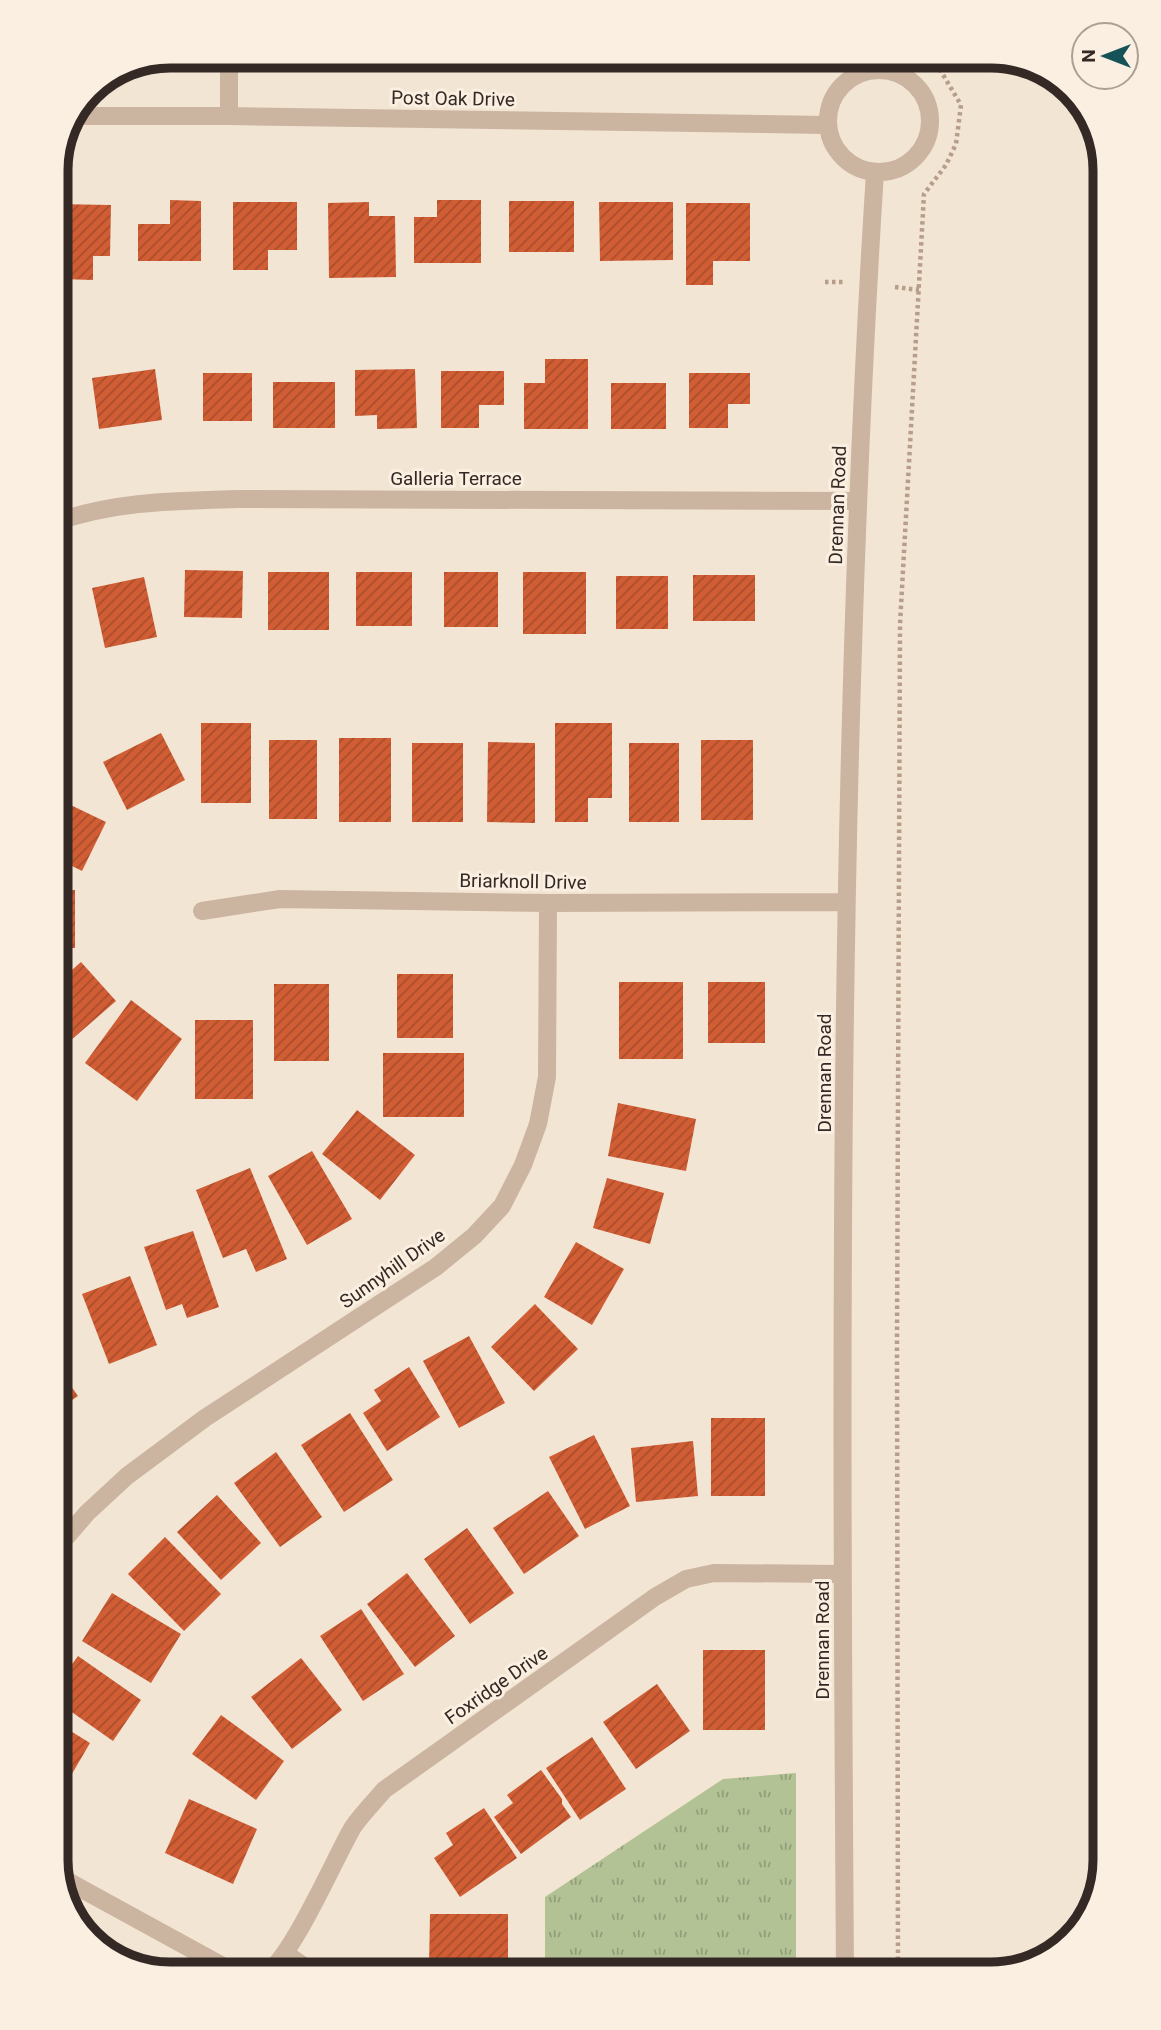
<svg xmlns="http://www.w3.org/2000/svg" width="1161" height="2030" viewBox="0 0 1161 2030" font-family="Roboto,sans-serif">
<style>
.grass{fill:url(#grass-tufts)}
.building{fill:url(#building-hatch)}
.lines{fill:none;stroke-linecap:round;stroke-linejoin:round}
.path{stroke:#b79e8a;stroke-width:4.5;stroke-dasharray:3.5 3.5;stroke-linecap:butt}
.minor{stroke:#cbb4a0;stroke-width:18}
.labels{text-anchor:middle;stroke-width:6;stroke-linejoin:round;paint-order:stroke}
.street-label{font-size:19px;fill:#342924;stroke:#faefe0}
.rim{fill:none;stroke:#342924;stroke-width:9}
</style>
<defs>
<pattern id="grass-tufts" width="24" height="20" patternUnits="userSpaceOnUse" patternTransform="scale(1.75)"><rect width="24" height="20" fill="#b2c294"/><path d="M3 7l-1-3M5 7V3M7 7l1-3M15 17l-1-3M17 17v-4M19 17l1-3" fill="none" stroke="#929e79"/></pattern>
<pattern id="building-hatch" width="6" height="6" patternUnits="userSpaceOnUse" patternTransform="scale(1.75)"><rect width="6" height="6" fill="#d15d34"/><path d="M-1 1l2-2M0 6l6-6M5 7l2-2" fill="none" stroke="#aa4d2c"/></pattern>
</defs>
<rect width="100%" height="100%" fill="#f3e5d4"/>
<path class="grass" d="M796,1773V1974H545V1897L723,1779Z"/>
<path class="building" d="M170,200L201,201V261H138V224H170Z
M437,200H481V263H414V217H437Z
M509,201H574V252H509Z
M233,202H297V250H268V270H233Z
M369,202V216H395L396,277L329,278L328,203Z
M599,202H673V260L600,261Z
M686,203H750V261H713V285H686Z
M56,204L111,205L110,256H93V280L61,279V258H56Z
M545,359H588V429H524V383H545Z
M155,369L162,420L99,429L92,378Z
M415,369L417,428L377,429V415L355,416V370Z
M441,371H504V405H479V428H441Z
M203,373H252V421H203Z
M689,373H750V404H728V428H689Z
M273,382H335V428H273Z
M56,383L69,437L56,440Z
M611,383H666V429H611Z
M185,570L243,571L242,618L184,617Z
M268,572H329V630H268Z
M356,572H412V626H356Z
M444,572H498V627H444Z
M523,572H586V634H523Z
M693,575H755V621H693Z
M616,576H668V629H616Z
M144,577L157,637L105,648L92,588Z
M56,612L69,654L56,658Z
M201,723H251V803H201Z
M555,723H612V798H588V822H555Z
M161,733L185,780L127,810L103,762Z
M339,738H391V822H339Z
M269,740H317V819H269Z
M701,740H753V820H701Z
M488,742L535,743V823L487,822Z
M412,743H463V822H412Z
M629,743H679V822H629Z
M56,798L106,822L82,871L56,858Z
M56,890H75V948H56Z
M81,962L116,1001L70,1041L56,1025V984Z
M397,974H453V1038H397Z
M619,982H683V1059H619Z
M708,982H765V1043H708Z
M274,984H329V1061H274Z
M131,1000L182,1039L137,1101L85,1063Z
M195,1020H253V1099H195Z
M383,1053H464V1117H383Z
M618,1103L696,1119L686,1171L608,1156Z
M357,1110L415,1155L380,1200L322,1154Z
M312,1151L352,1219L307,1245L268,1176Z
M250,1168L287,1259L256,1272L246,1249L223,1258L196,1190Z
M607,1178L664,1193L650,1244L593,1228Z
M193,1231L219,1307L187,1318L182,1304L166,1310L144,1247Z
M576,1242L624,1269L592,1325L544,1297Z
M130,1276L157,1345L109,1364L82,1294Z
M535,1304L578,1349L534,1391L491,1347Z
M469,1336L505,1403L459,1428L423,1361Z
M56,1365L78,1396L56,1411Z
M409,1367L440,1417L387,1451L363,1413L381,1401L374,1390Z
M350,1413L393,1480L344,1512L301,1445Z
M711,1418H765V1496H711Z
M594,1435L630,1506L585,1529L549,1457Z
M693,1441L698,1496L636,1502L631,1448Z
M276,1452L322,1517L280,1547L234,1483Z
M548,1491L579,1536L524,1574L493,1528Z
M217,1495L261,1543L221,1580L177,1532Z
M467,1528L514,1593L470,1624L424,1559Z
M165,1537L221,1594L184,1631L128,1574Z
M407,1573L455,1636L415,1667L367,1604Z
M112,1593L181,1634L151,1683L82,1641Z
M361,1609L404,1674L363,1701L320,1636Z
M703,1650H765V1730H703Z
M78,1656L141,1700L113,1741L56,1701V1686Z
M301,1658L342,1710L292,1749L251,1697Z
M657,1684L690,1731L636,1769L603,1722Z
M221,1715L284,1761L256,1800L192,1754Z
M56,1722L90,1743L62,1791L56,1788Z
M592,1737L626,1789L580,1820L546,1768Z
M541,1770L562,1799V1804L571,1817L521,1854L494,1817L513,1803L507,1795Z
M189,1799L257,1829L233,1884L165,1853Z
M484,1808L517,1858L460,1897L434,1858L453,1845L446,1833Z
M430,1914H508V1967H429Z"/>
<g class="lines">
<path class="path" d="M825,282H845
M895,287L919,290
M898,1974L897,1340L900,624L924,194L946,165L956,144L961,105L932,56"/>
<path class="minor" d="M828 121a51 51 0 1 1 102 0a51 51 0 1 1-102 0Z
M78,116H229L828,125
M229,116V56
M56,522C116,501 174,501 237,499L857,501
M202,911L280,899L548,903L846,902
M56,1549L87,1513L127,1476L205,1418L436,1267L474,1236L502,1206L523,1165L538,1124L547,1077L548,903
M60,1877L237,1974
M285,1953L315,1974
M263,1974C289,1966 336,1855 353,1827C362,1814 374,1802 384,1790L655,1597L686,1579L714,1573L843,1574
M845,1974C841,1373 837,772 875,172"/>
</g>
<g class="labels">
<g class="street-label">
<text transform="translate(453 98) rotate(1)" y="7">Post Oak Drive</text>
<text x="456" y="485">Galleria Terrace</text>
<text transform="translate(837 505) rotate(-88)" y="7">Drennan Road</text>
<text transform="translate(523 881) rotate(1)" y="7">Briarknoll Drive</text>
<text transform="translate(824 1073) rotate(-90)" y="7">Drennan Road</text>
<text transform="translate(392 1268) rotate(-35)" y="7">Sunnyhill Drive</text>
<text transform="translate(822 1640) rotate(-90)" y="7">Drennan Road</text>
<text transform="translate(496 1685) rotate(-35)" y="7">Foxridge Drive</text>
</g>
</g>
<path d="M0 0H1161V2030H0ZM170 68H991A102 102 0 0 1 1093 170V1860A102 102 0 0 1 991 1962H170A102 102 0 0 1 68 1860V170A102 102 0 0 1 170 68Z" fill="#faefe0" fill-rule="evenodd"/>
<path class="rim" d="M170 68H991A102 102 0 0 1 1093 170V1860A102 102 0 0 1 991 1962H170A102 102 0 0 1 68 1860V170A102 102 0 0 1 170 68Z"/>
<g transform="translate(1105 56) rotate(270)"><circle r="33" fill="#faefe0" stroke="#aba095" stroke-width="2"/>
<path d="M0-5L12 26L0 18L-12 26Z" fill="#165358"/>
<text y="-10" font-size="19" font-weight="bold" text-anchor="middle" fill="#342924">N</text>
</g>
</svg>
